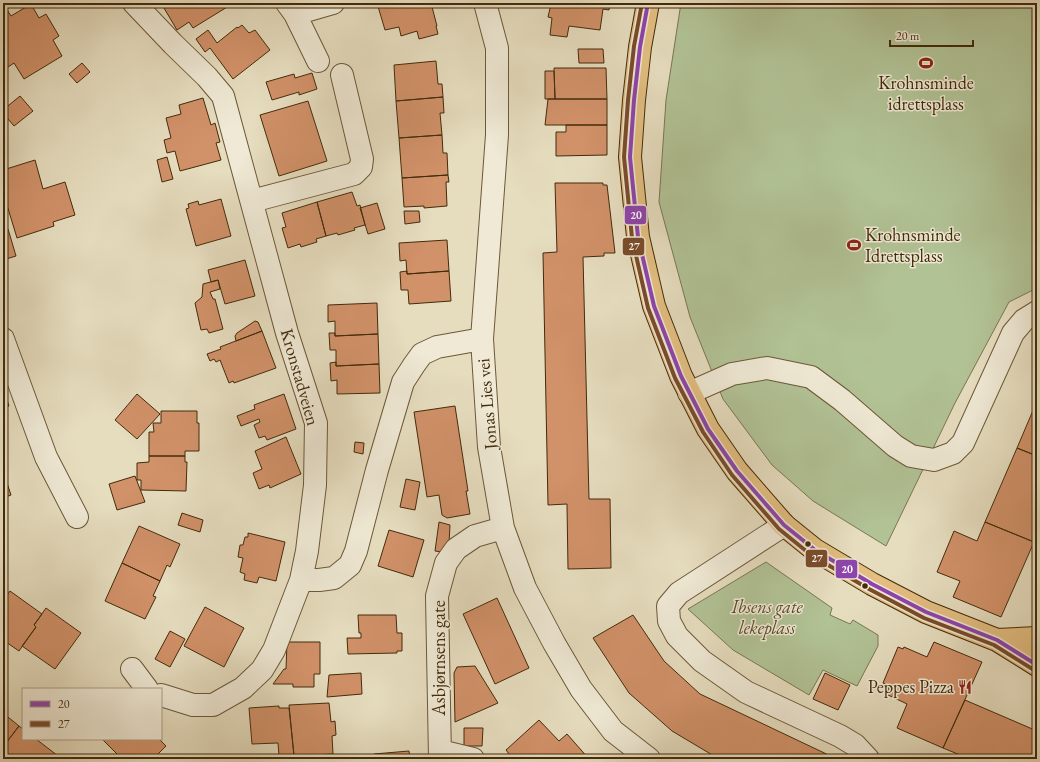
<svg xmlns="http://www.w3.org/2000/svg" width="1040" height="762" viewBox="0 0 1040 762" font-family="'EB Garamond',serif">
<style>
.green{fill:#b1c295;stroke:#7a7650}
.building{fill:#d19169;stroke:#432b0b}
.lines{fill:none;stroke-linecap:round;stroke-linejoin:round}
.minor-casing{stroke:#6c5838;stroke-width:24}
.major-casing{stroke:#432b0b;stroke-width:24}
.minor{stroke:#efe9d5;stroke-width:22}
.major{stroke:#e3be80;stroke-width:22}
.bus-1-casing{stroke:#efe9d5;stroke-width:7}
.bus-2-casing{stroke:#efe9d5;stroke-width:7}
.bus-1{stroke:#8e44ad;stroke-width:4}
.bus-2{stroke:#7a4b2a;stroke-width:4}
.bus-dot{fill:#432b0b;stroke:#efe9d5;stroke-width:1.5}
.labels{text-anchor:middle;stroke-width:3;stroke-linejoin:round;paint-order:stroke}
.poi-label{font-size:18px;fill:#432b0b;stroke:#efe9d5}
.street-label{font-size:18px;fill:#432b0b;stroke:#efe9d5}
.park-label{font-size:18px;font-style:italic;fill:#594927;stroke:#efe9d5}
.line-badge{stroke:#efe9d5;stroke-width:1.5}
.badge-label{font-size:11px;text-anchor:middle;font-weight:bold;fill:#fff}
</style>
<rect width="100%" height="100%" fill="#e6ddbf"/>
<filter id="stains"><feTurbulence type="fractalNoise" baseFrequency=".005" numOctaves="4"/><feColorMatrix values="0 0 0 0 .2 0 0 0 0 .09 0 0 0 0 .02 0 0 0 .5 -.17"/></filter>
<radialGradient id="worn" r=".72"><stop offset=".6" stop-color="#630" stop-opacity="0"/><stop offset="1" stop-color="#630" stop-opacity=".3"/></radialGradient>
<path class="green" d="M681,3H1037V288L1009,302L955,403L886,546L813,501L772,465L723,399L690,317L659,202L666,100Z
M766,562L832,608L830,615L850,624L853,620L878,635V646L857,686L823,670L809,695L733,650L688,609Z"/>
<path class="building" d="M161,3H231L232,4L193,28L189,22L177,30Z
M377,3H431L437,26H436L438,34L419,39L417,31L401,36L399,27L385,30Z
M553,3H610L609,10L603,9L600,30L569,26L567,37L550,35L552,18L548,17L551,4Z
M31,4L39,18L46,14L59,36L53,40L62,56L24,79L14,63L8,67L3,59V6L4,5L11,16Z
M242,25L249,33L255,30L270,50L233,79L210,48L205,52L196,39L208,30L217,43L237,27L238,28Z
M578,49H603L604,63H579Z
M436,61L438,84H442L443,97L396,101L394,65Z
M82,63L90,72L77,83L69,74Z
M554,68H606L607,99H555Z
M545,71H554L555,99H545Z
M312,73L317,89L299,95V92L272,100L266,82L294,74L295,78Z
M20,96L33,111L14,126L3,113V110Z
M443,97L444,113H440L442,135L399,138L396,101Z
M203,98L211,125L215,123L220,142L216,143L221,160L180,171L175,151L167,153L164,140L171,138L166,118L181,114L179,105Z
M548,99H607V125H545Z
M308,101L327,161L279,176L260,115Z
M566,125H607V155L556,156V132H566Z
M442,135L443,153H447L448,175L402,178L399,138Z
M167,157L173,179L162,182L157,160Z
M35,160L43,189L65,182L75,215L53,222L54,226L17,238L3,192V170Z
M448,175L449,182H446L447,206L424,208V206L404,207L402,178Z
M555,183H603V185H607L615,253H604V256L583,257L589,499H610L611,568L568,569L567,504L548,505L543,253L557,252Z
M352,192L357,206L360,205L365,225L354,228L355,230L338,235L337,233L326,236L317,202Z
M221,199L231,236L196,246L186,209L189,208L188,204L198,201L199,205Z
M317,202L326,236L316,239L317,242L301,247L300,244L288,248L282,228L286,227L282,213Z
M377,203L385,229L368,234L360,208Z
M404,211H419L420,222L405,224Z
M8,229L16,256L3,260V231Z
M447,240L449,271L407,274L406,260L400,261L399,243Z
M245,260L255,296L225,304L218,280L211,282L208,270Z
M407,271V274L449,271L451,301L409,304L408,290H401L400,272Z
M218,280L220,289L210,292L213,299H215L223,329L209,333L207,329L201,330L195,303L202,297L203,284Z
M377,303L378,334L335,336V321L328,322V305Z
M255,321L258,322L262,331L236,341L235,336L237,333Z
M262,331L276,368L234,383L233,381L229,383L220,360L216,362L214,359L210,361L207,354L221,349L220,347Z
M329,333H335V336L378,334L379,364L336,366V350H330Z
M336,362V366L379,364L380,393L337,394V380L331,381L330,363Z
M3,387L9,406L3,407Z
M137,394L160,414L137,439L115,420Z
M284,394L296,429L267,440L265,436L259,438L254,425L260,422L259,419L241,426L237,416L255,409L254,405Z
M1037,401V456L1017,448Z
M455,406L468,491H466L470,514L447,518L442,515L439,495L427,497L414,412Z
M161,411H197V423H199V451H185V456H149V432H154L153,423H161Z
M286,437L301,474L270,488L269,485L259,489L253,473L262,469L255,451Z
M355,442L364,443L363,454L354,452Z
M1017,448L1037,456V534L1034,542L985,522Z
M149,456H185V462H187L186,491L141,490V480H137V463L149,462Z
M3,471L11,495L3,498Z
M135,476L145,502L117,510L109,484Z
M406,479L420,482L415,510L400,507Z
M182,513L203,520L200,532L178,525Z
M439,522L450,525L449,544L442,552L435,551Z
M985,522L1034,542L1001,617L953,597L960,581L937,572L954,531L977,541Z
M139,526L180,544L170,567L167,565L160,581L122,563Z
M389,530L424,540L413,577L378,566Z
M248,533L285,542L276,581L259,577L257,583L244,580L245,574L240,572L243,558L238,557L240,545H243L245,537H248Z
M122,563L160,581L153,596L156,597L145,619L105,601Z
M10,591L42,614L34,625L36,627L19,651L3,640V601Z
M497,598L529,668L495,684L463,614Z
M205,607L244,628L224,667L184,646Z
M46,608L81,633L55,669L22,646L36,627L34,625Z
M358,615H396L397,633H402V651H397V653L348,654L347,638H361V633H359Z
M633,615L664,661L700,694L837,759H719L672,731L629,693L593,638Z
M170,631L185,639L170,667L155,659Z
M287,642H320V674H314V687H293V684H273L284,669H286Z
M934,642L982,662L943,748L897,728L907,704L886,694L889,688L887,687L888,685L883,683L898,647L903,649L904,647L927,657Z
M475,666L498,703L455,722L454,673L457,667Z
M361,673L362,694L327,697L329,675Z
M825,673L850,685L838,710L813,699Z
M965,700L1037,731V759H970L943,748Z
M329,703L331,722L335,721L336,735L332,736L333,754L294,756L289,705Z
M279,706V708H289L294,755L279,756L278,743L252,744L249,708Z
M3,713L19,726L3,747Z
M539,720L559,741L567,734L589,759H513L506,750Z
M19,726L23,729V739H36L62,759H3V747Z
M464,728H483L482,746H464Z
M102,739H159L166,746L156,756L159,759H122Z
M409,751L410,759H370L375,758L374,754Z"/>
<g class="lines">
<defs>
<path id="minor" d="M134,3L173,44L207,77L223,96L287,333L316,423L315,485L307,551L301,580
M287,3L295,14L333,3
M485,3L497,48V135L482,339L489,447L503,528L525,588L554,643L581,689L613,731L649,759
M295,14L318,61
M252,201L354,174L361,167L362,159L342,75
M3,339L46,457L77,517
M689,393L732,374L767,368L811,377L842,400L895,446L911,456L934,460L953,453L963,443L1013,333L1024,320L1037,312
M784,525L679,593L668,606L669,621L677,636L702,661L746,692L840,736L855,745L868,759
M132,669L147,689
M161,695L193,705H213L243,688L262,670L274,650L301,580H319L334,578L350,565L356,551L377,470L403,382L414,365L422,354L437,347L482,339
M440,751L473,759
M440,759L437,596L446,563L456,549L475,536L503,528"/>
<path id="major" d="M648,3L640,47L634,100L630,157L638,237L654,306L681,376L708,429L737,471L784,525L815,550L872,584L926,612L997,640L1037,665
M997,640L1037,638"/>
</defs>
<use href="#minor" class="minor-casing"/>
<use href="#major" class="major-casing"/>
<use href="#minor" class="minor"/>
<use href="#major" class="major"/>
<defs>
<path id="bus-1" d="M648,3L640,47L634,100L630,157L638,237L654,306L681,376L708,429L737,471L784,525L815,550L872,584L926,612L997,640L1037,665"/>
<path id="bus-2" d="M642,3L634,46L628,100L624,157L632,238L648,308L675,378L703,432L732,475L779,529L811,555L869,589L924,618L994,645L1034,670"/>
</defs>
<use href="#bus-1" class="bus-1-casing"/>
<use href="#bus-2" class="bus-2-casing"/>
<use href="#bus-1" class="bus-1"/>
<use href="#bus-2" class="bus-2"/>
</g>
<defs>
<symbol id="stadium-bare" viewBox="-9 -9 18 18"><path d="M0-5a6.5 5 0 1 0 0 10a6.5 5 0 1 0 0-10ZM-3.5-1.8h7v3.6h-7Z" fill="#8f2418" stroke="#efe9d5" stroke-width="2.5" paint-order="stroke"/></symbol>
<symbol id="restaurant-bare" viewBox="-9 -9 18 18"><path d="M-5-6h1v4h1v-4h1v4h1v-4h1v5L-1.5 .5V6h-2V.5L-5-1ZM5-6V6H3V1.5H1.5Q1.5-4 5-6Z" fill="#8f2418" stroke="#efe9d5" stroke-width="2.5" paint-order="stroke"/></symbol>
</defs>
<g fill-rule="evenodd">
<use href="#stadium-bare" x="916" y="53" width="20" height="20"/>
<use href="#stadium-bare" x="844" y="235" width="20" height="20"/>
<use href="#restaurant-bare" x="955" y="677" width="20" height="20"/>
</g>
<g class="bus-dot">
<circle cx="808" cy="544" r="3.5"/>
<circle cx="865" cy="586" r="3.5"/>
</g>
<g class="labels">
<g class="poi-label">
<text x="926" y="89">Krohnsminde<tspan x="926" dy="21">idrettsplass</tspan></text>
<text x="865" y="241" text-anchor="start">Krohnsminde<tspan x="865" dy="21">Idrettsplass</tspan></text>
<text x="954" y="693" text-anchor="end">Peppes Pizza</text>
</g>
<g class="street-label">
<text transform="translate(300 377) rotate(74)" y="6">Kronstadveien</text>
<text transform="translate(487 404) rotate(-95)" y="6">Jonas Lies vei</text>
<text transform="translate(439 658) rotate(-90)" y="6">Asbjørnsens gate</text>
</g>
<g class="park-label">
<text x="767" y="613">Ibsens gate<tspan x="767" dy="21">lekeplass</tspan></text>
</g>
</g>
<g class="line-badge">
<rect x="624" y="205" width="23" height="20" rx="4" fill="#8e44ad"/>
<rect x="622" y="237" width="23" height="19" rx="4" fill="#7a4b2a"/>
<rect x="805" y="549" width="23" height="19" rx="4" fill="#7a4b2a"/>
<rect x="835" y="559" width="23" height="20" rx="4" fill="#8e44ad"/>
</g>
<g class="badge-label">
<text x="636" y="219">20</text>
<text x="634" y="250">27</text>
<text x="817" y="562">27</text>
<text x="847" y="573">20</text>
</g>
<rect width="1040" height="762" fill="none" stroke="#e6ddbf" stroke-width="16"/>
<rect x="4" y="4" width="1032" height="754" fill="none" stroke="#432b0b" stroke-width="2"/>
<rect x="8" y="8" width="1024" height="746" fill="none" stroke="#432b0b"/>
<rect x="22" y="688" width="140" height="52" fill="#efe9d5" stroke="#aa9d84"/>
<rect x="30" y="701" width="20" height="6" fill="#8e44ad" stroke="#aa9d84"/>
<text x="58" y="708" font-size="12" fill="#432b0b">20</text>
<rect x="30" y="721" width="20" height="6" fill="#7a4b2a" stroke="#aa9d84"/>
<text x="58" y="728" font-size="12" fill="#432b0b">27</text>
<path d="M890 40v6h83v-6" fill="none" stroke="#432b0b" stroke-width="2"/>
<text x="896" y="40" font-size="12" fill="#432b0b" stroke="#efe9d5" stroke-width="3" paint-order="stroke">20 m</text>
<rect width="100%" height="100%" filter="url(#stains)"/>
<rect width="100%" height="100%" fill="url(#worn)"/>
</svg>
